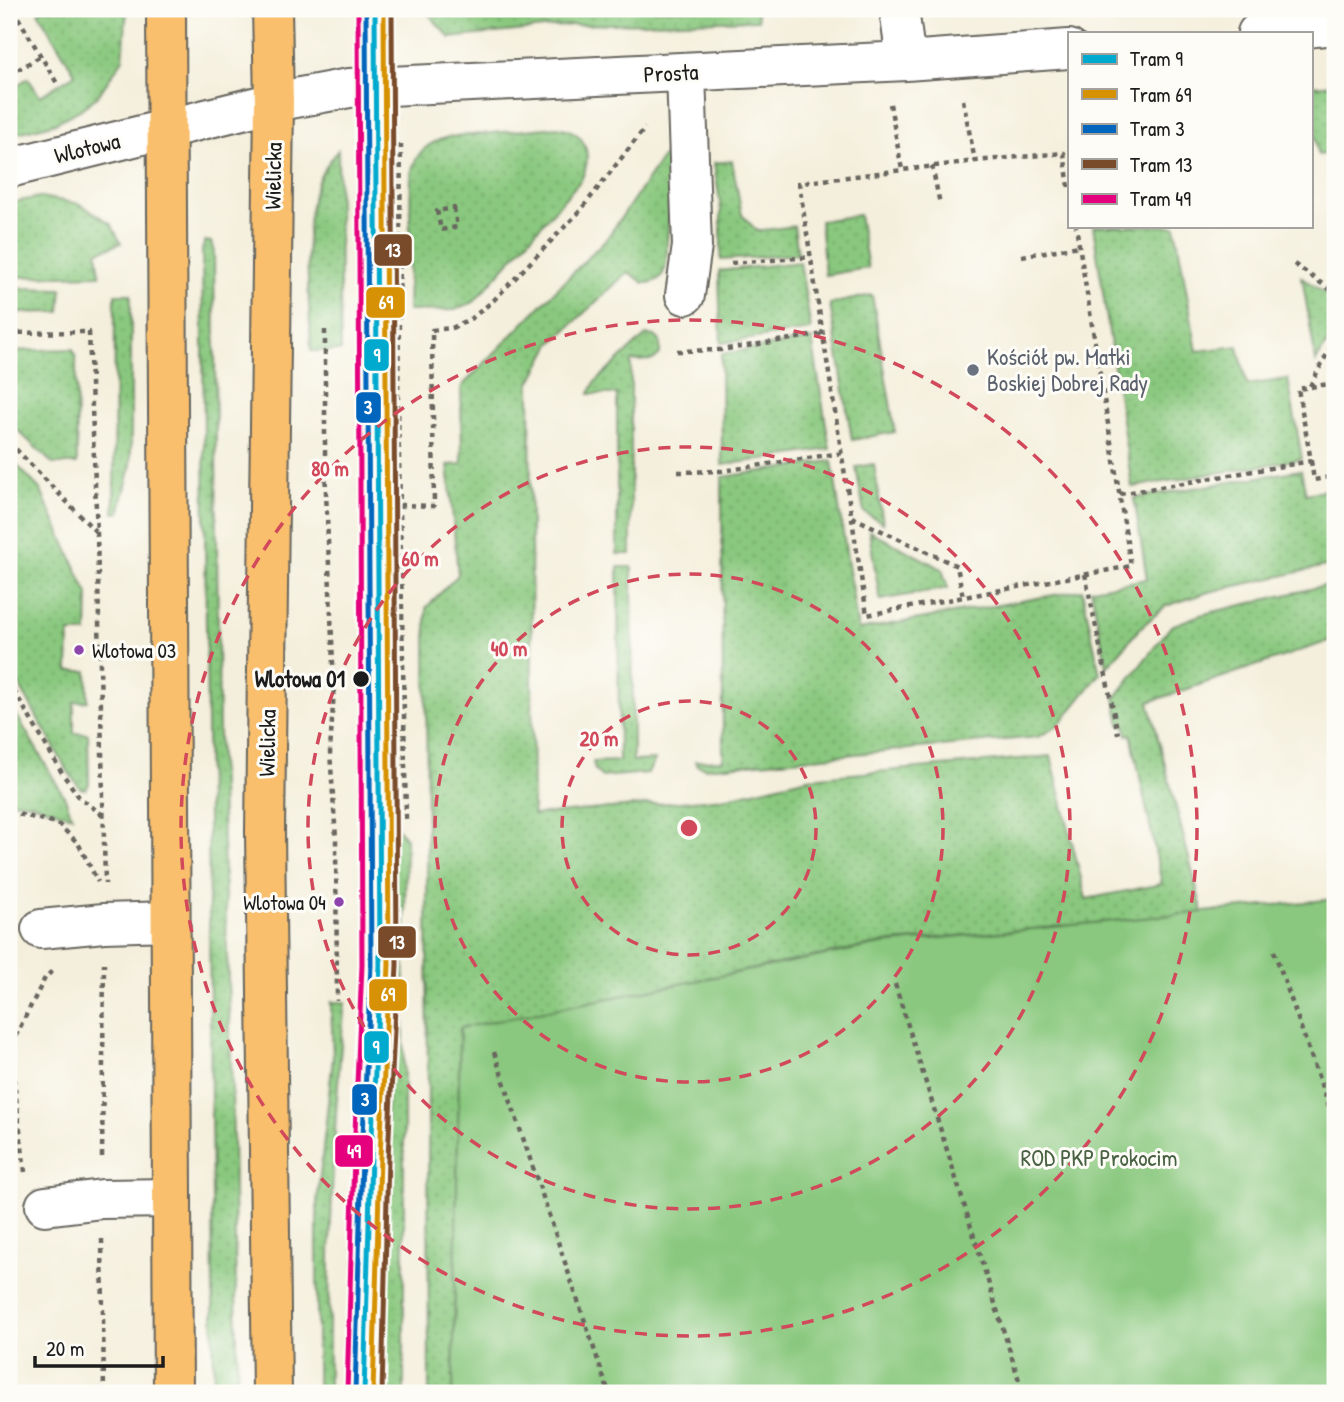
<svg xmlns="http://www.w3.org/2000/svg" width="1344" height="1402" viewBox="0 0 1344 1402" font-family="'Patrick Hand',sans-serif">
<style>
.grass{fill:url(#grass-dots);stroke:#52724d;stroke-width:2}
.garden{fill:#89c87e;stroke:#52724d;stroke-width:2}
.lines{fill:none;stroke-linecap:round;stroke-linejoin:round}
.minor-casing{stroke:#68665f;stroke-width:42}
.major-casing{stroke:#68665f;stroke-width:42}
.path{stroke:#68665f;stroke-width:4.5;stroke-dasharray:5 5;stroke-linecap:butt}
.minor{stroke:#fff;stroke-width:38}
.major{stroke:#f9bf6d;stroke-width:38}
.tram-1-casing{stroke:#fdfcf7;stroke-width:10}
.tram-2-casing{stroke:#fdfcf7;stroke-width:10}
.tram-3-casing{stroke:#fdfcf7;stroke-width:10}
.tram-4-casing{stroke:#fdfcf7;stroke-width:10}
.tram-5-casing{stroke:#fdfcf7;stroke-width:10}
.tram-1{stroke:#00a9ce;stroke-width:5}
.tram-2{stroke:#d69104;stroke-width:5}
.tram-3{stroke:#0065bd;stroke-width:5}
.tram-4{stroke:#7a4b2a;stroke-width:5}
.tram-5{stroke:#e5007d;stroke-width:5}
.ring{fill:none;stroke:#d1495b;stroke-width:3.5;stroke-dasharray:12 9}
.worship-dot{fill:#6b7280;stroke:#fdfcf7;stroke-width:2.5}
.bus-dot{fill:#8e44ad;stroke:#fdfcf7;stroke-width:2.5}
.stop-dot{fill:#1c1c1c;stroke:#fdfcf7;stroke-width:2.5}
.labels{text-anchor:middle;stroke-width:6;stroke-linejoin:round;paint-order:stroke}
.bus-label{font-size:21px;fill:#1c1c1c;stroke:#fdfcf7;text-anchor:start}
.street-label{font-size:23px;fill:#1c1c1c;stroke:#fdfcf7}
.worship-label{font-size:23px;fill:#5b616d;stroke:#fdfcf7;text-anchor:start}
.stop-label{font-size:23px;font-weight:bold;fill:#1c1c1c;stroke:#fdfcf7;text-anchor:end}
.park-label{font-size:23px;fill:#486143;stroke:#fdfcf7}
.centre{fill:#d1495b;stroke:#fdfcf7;stroke-width:3.5}
.ring-label{font-size:21px;text-anchor:middle;font-weight:bold;fill:#d1495b;stroke:#fdfcf7;stroke-width:6;stroke-linejoin:round;paint-order:stroke}
.line-badge{stroke:#fdfcf7;stroke-width:2.5}
.badge-label{font-size:19px;text-anchor:middle;font-weight:bold;fill:#fff}
</style>
<defs>
<pattern id="grass-dots" width="8" height="8" patternUnits="userSpaceOnUse" patternTransform="scale(1.75)"><rect width="8" height="8" fill="#89c87e"/><path d="M2 2h.1M6 6h.1" fill="none" stroke="#76ab6c" stroke-width="1.8" stroke-linecap="round"/></pattern>
</defs>
<rect width="100%" height="100%" fill="#fdfcf7"/>
<filter id="ink" filterUnits="userSpaceOnUse"><feTurbulence type="fractalNoise" baseFrequency=".0143" numOctaves="2"/><feDisplacementMap in="SourceGraphic" scale="14" xChannelSelector="R" yChannelSelector="G"/><feConvolveMatrix kernelMatrix="1 2 1 2 8 2 1 2 1" color-interpolation-filters="sRGB"/></filter>
<filter id="wash" filterUnits="userSpaceOnUse"><feTurbulence type="fractalNoise" baseFrequency=".00686" numOctaves="4" result="noise"/><feDisplacementMap in="SourceGraphic" scale="28" xChannelSelector="R" yChannelSelector="G"/><feGaussianBlur stdDeviation="1.57" result="paint"/><feColorMatrix in="noise" values="0 0 0 0 0 0 0 0 0 0 0 0 0 0 0 0 0 1.4 0 .05"/><feComposite in="paint" operator="in"/></filter>
<g filter="url(#wash)">
<rect width="100%" height="100%" fill="#f4efdc"/>
<path class="grass" d="M44,9H127L123,59L97,97L80,110L53,124L9,135V90L28,78L40,96L75,74L38,12Z
M424,9H756L758,20L572,25L450,38Z
M1335,84V153L1318,155L1311,110V86Z
M557,127C587,131 593,155 581,180L474,302L455,310L408,311L411,174C415,153 427,143 448,137Z
M338,150L341,351H311C310,304 302,237 314,193C318,177 327,163 338,150Z
M665,154L669,155C673,183 669,214 667,242C666,251 668,262 665,269C661,280 654,283 644,283L628,272L551,344L530,383L533,815L724,798L808,778L1051,756L1086,899L1162,884L1131,734L1127,735L1125,725L1120,726L1115,698L1171,626L1200,615L1335,583V639L1149,702L1203,913L882,943L460,1028L453,1393H429L426,608L458,575L448,465L462,464L461,390L462,386L607,238Z
M732,161L742,215L757,231L794,226L798,254L721,260V209L714,163Z
M40,197L80,204L111,224L121,243L97,252L100,275L9,277V203Z
M859,215L868,268L825,275L820,221Z
M1093,226H1175L1197,351L1238,346L1247,385L1288,379L1302,459L1132,487Z
M205,241L211,242L214,252L219,732L232,1088L238,1393H214L202,250Z
M800,262L811,330L721,343L719,271Z
M1302,277L1335,301V330L1316,362Z
M9,288L62,289L60,312L9,313Z
M115,294H131V466L119,513H114Z
M872,295L895,432L852,440L830,304Z
M646,335L655,336L660,341V354L653,360L631,361V554H617V394H589L595,382Z
M812,339L830,449L722,465L721,354Z
M73,349L76,358L77,464H53L9,422V351Z
M9,457L40,489L88,594L87,633H69L68,671H87L88,701L74,702V733L88,734L89,784L86,789L80,788L67,770L9,667Z
M832,461L858,630L1082,590L1100,674L1058,726L1038,737L705,768L697,765L695,761L723,760L722,477Z
M874,464L883,523L864,512L856,467Z
M1301,470L1306,494L1335,488V564L1209,592L1166,606L1140,628L1107,667L1091,589L1147,579L1134,498Z
M869,531L942,569L948,588L880,600Z
M618,567H632L633,761L655,760L648,773L602,777L595,770L593,762L619,761Z
M9,702L65,798L72,816L30,803L9,801Z
M388,820L406,838L404,1000V1393H377C378,1313 380,1234 384,1154C390,1043 399,931 388,820Z
M331,1002H345C332,1132 328,1263 329,1393H317V1203L333,1057Z"/>
<path class="garden" d="M1335,899V1393H453L460,1028L881,944Z"/>
</g>
<g filter="url(#ink)">
<g class="lines">
<defs>
<path id="minor" d="M899,9L906,61
M1257,33L1335,25
M9,168L274,102L349,88L906,61L1069,49
M685,295L692,246L686,73
M41,929L104,923L170,921
M45,1206L102,1199L171,1198"/>
<path id="major" d="M166,9L173,1393
M272,1393L265,832L274,102L272,9"/>
</defs>
<use href="#minor" class="minor-casing"/>
<use href="#major" class="major-casing"/>
<path class="path" d="M13,9L58,85
M9,75L41,56
M963,100L975,161
M890,104L902,170
M401,144L398,403L406,819
M932,166L940,204
M1069,187L1064,153L975,161L799,183L867,615L1131,566L1076,226
M454,208L457,227L441,230L437,211Z
M1022,256L1079,246
M731,263L811,257
M1294,264L1335,293
M325,330V467L334,689L330,752L336,839L337,1001
M9,333L89,332L97,534L105,884
M677,351L721,350L823,334
M1310,386L1335,339
M9,442L97,533
M1311,461L1314,480L1335,476
M678,472L722,471L841,453
M1120,494L1311,461L1298,389L1335,383
M400,505L434,506L432,330L452,328L472,318L494,300L580,211L645,128
M852,517L957,566L963,597
M1085,574L1118,734
M9,682L62,773L79,797L104,816
M9,812L57,823L78,843L98,882
M1274,951L1335,1124
M895,984L1023,1393
M9,1038L25,1172
M11,1045L45,978L52,971
M494,1052L609,1393
M102,1157L104,963
M102,1239L104,1393"/>
<use href="#minor" class="minor"/>
<use href="#major" class="major"/>
<defs>
<path id="tram-1" d="M364,1393L371,1157L380,965L375,9"/>
<path id="tram-2" d="M373,1393L380,1157L389,965L384,9"/>
<path id="tram-3" d="M355,1393L362,1157L371,965L366,9"/>
<path id="tram-4" d="M382,1393L388,1158L397,965L392,9"/>
<path id="tram-5" d="M347,1392L354,1156L362,965L358,9"/>
</defs>
<use href="#tram-1" class="tram-1-casing"/>
<use href="#tram-2" class="tram-2-casing"/>
<use href="#tram-3" class="tram-3-casing"/>
<use href="#tram-4" class="tram-4-casing"/>
<use href="#tram-5" class="tram-5-casing"/>
<use href="#tram-1" class="tram-1"/>
<use href="#tram-2" class="tram-2"/>
<use href="#tram-3" class="tram-3"/>
<use href="#tram-4" class="tram-4"/>
<use href="#tram-5" class="tram-5"/>
</g>
</g>
<g class="ring">
<circle cx="689" cy="828" r="127"/>
<circle cx="689" cy="828" r="254"/>
<circle cx="689" cy="828" r="381"/>
<circle cx="689" cy="828" r="508"/>
</g>
<circle class="worship-dot" cx="973" cy="370" r="7"/>
<g class="bus-dot">
<circle cx="79" cy="650" r="6"/>
<circle cx="339" cy="902" r="6"/>
</g>
<circle class="stop-dot" cx="361" cy="679" r="9"/>
<g class="labels">
<g class="bus-label">
<text x="92" y="658">Wlotowa 03</text>
<text x="326" y="910" text-anchor="end">Wlotowa 04</text>
</g>
<g class="street-label">
<text transform="translate(671 73) rotate(-3)" y="8">Prosta</text>
<text transform="translate(87 148) rotate(-14)" y="8">Wlotowa</text>
<text transform="translate(273 176) rotate(-89)" y="8">Wielicka</text>
<text transform="translate(267 743) rotate(-89)" y="8">Wielicka</text>
</g>
<g class="worship-label">
<text x="987" y="365">Kościół pw. Matki<tspan x="987" dy="26">Boskiej Dobrej Rady</tspan></text>
</g>
<g class="stop-label">
<text x="345" y="687">Wlotowa 01</text>
</g>
<g class="park-label">
<text x="1099" y="1166">ROD PKP Prokocim</text>
</g>
</g>
<circle cx="689" cy="828" r="10" class="centre"/>
<g class="ring-label">
<text x="330" y="476">80 m</text>
<text x="420" y="566">60 m</text>
<text x="509" y="656">40 m</text>
<text x="599" y="746">20 m</text>
</g>
<g class="line-badge">
<rect x="373" y="233" width="40" height="34" rx="7" fill="#7a4b2a"/>
<rect x="365" y="286" width="41" height="33" rx="7" fill="#d69104"/>
<rect x="363" y="338" width="27" height="34" rx="7" fill="#00a9ce"/>
<rect x="355" y="391" width="27" height="33" rx="7" fill="#0065bd"/>
<rect x="377" y="925" width="40" height="34" rx="7" fill="#7a4b2a"/>
<rect x="368" y="978" width="40" height="34" rx="7" fill="#d69104"/>
<rect x="363" y="1030" width="27" height="34" rx="7" fill="#00a9ce"/>
<rect x="351" y="1083" width="27" height="33" rx="7" fill="#0065bd"/>
<rect x="334" y="1134" width="40" height="34" rx="7" fill="#e5007d"/>
</g>
<g class="badge-label">
<text x="393" y="257">13</text>
<text x="386" y="309">69</text>
<text x="377" y="362">9</text>
<text x="368" y="414">3</text>
<text x="397" y="949">13</text>
<text x="388" y="1001">69</text>
<text x="376" y="1054">9</text>
<text x="365" y="1106">3</text>
<text x="354" y="1158">49</text>
</g>
<rect width="1344" height="1402" fill="none" stroke="#fdfcf7" stroke-width="35"/>
<rect x="1068" y="32" width="245" height="196" fill="#fdfcf7" stroke="#a3a29f" stroke-width="2"/>
<rect x="1082" y="54" width="35" height="10" fill="#00a9ce" stroke="#a3a29f" stroke-width="2"/>
<text x="1130" y="66" font-size="21" fill="#1c1c1c">Tram 9</text>
<rect x="1082" y="89" width="35" height="10" fill="#d69104" stroke="#a3a29f" stroke-width="2"/>
<text x="1130" y="102" font-size="21" fill="#1c1c1c">Tram 69</text>
<rect x="1082" y="124" width="35" height="10" fill="#0065bd" stroke="#a3a29f" stroke-width="2"/>
<text x="1130" y="136" font-size="21" fill="#1c1c1c">Tram 3</text>
<rect x="1082" y="159" width="35" height="10" fill="#7a4b2a" stroke="#a3a29f" stroke-width="2"/>
<text x="1130" y="172" font-size="21" fill="#1c1c1c">Tram 13</text>
<rect x="1082" y="194" width="35" height="10" fill="#e5007d" stroke="#a3a29f" stroke-width="2"/>
<text x="1130" y="206" font-size="21" fill="#1c1c1c">Tram 49</text>
<path d="M35 1356v10h128v-10" fill="none" stroke="#1c1c1c" stroke-width="3.5"/>
<text x="46" y="1356" font-size="21" fill="#1c1c1c" stroke="#fdfcf7" stroke-width="5" paint-order="stroke">20 m</text>
</svg>
